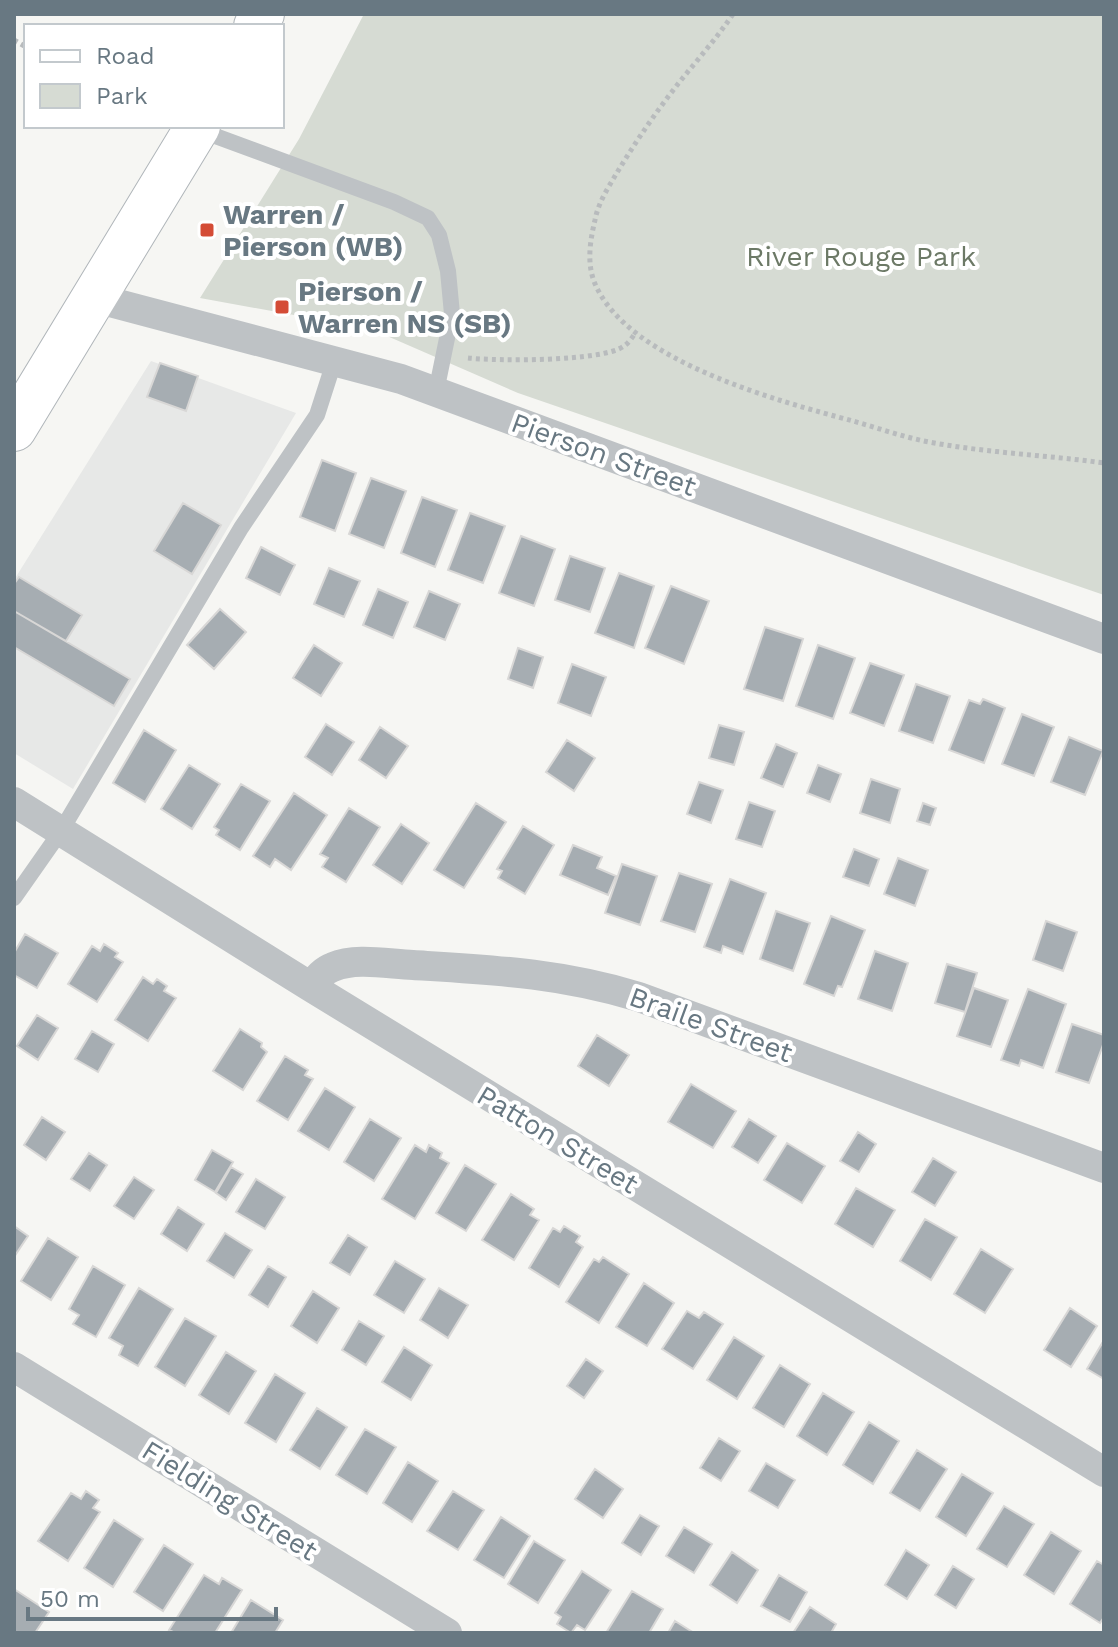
<svg xmlns="http://www.w3.org/2000/svg" width="1118" height="1647" viewBox="0 0 1118 1647" font-family="'Work Sans',sans-serif">
<style>
.built{fill:#e7e8e7}
.green{fill:#d6dbd3}
.building{fill:#a6adb2;stroke:#d8d7d6;stroke-width:2}
.lines{fill:none;stroke-linecap:round;stroke-linejoin:round}
.secondary-casing{stroke:#b0b6ba;stroke-width:46}
.path{stroke:#b8bbbd;stroke-width:5;stroke-dasharray:4 4;stroke-linecap:butt}
.service{stroke:#bec2c5;stroke-width:16}
.minor{stroke:#bec2c5;stroke-width:30}
.secondary{stroke:#fff;stroke-width:44}
.poi-dot{fill:#d44c36;stroke:#fff;stroke-width:3}
.labels{text-anchor:middle;stroke-width:8;stroke-linejoin:round;paint-order:stroke}
.poi-label{font-size:28px;font-weight:bold;fill:#687882;stroke:#fff;text-anchor:start}
.park-label{font-size:28px;fill:#6c7966;stroke:#fff}
.street-label{font-size:28px;fill:#687882;stroke:#fff}
</style>
<rect width="100%" height="100%" fill="#f6f6f3"/>
<path class="built" d="M151,361L296,413L73,789L14,753V580Z"/>
<path class="green" d="M364,14H1104V595L518,393L371,329L200,298L299,139Z"/>
<path class="building" d="M160,363L198,376L186,411L147,397Z
M322,460L356,473L335,531L300,517Z
M371,478L406,491L384,548L349,534Z
M422,497L457,510L435,567L401,553Z
M183,503L221,525L192,574L154,551Z
M470,513L505,526L483,583L448,570Z
M521,536L555,549L534,606L499,593Z
M261,547L295,565L280,595L246,578Z
M570,556L605,568L590,612L555,600Z
M329,568L360,581L344,617L314,604Z
M619,573L654,586L634,648L595,633Z
M19,577L82,615L66,641L14,611V584Z
M671,586L709,601L684,664L645,648Z
M378,589L408,602L393,638L363,625Z
M429,591L460,604L445,640L414,627Z
M220,609L246,632L214,669L187,645Z
M14,611L130,679L114,706L14,647Z
M765,627L803,639L783,701L744,689Z
M314,645L342,663L321,696L293,678Z
M818,645L855,658L833,719L796,706Z
M518,648L543,657L533,688L508,679Z
M870,663L904,675L884,726L850,713Z
M572,664L606,677L591,716L558,703Z
M916,684L950,696L933,743L899,731Z
M983,699L1005,708L984,763L949,750L969,700L980,704Z
M1022,714L1054,727L1034,776L1002,764Z
M326,724L354,742L332,775L305,757Z
M719,725L744,732L734,765L709,758Z
M380,727L408,746L386,778L359,760Z
M144,730L176,750L145,802L113,783Z
M1069,737L1103,751L1085,795L1051,782Z
M567,740L595,758L574,791L546,772Z
M776,744L797,753L783,787L761,778Z
M189,765L220,784L192,829L161,809Z
M818,765L841,774L830,802L807,793Z
M871,779L900,789L890,823L860,813Z
M699,782L723,790L711,823L687,814Z
M241,784L270,801L240,850L216,835L219,830L214,827Z
M294,793L327,815L291,870L275,859L270,867L253,856Z
M749,802L775,811L762,847L736,839Z
M476,803L506,822L464,888L434,870Z
M923,803L936,808L930,825L917,821Z
M349,808L380,827L346,882L322,867L328,858L320,854Z
M401,824L429,843L402,884L373,865Z
M523,826L554,845L525,894L498,878L502,871L497,869Z
M573,845L602,857L597,868L616,876L608,895L560,875Z
M854,849L879,859L869,886L843,877Z
M898,858L928,870L915,906L884,894Z
M622,864L657,876L640,925L605,913Z
M679,873L712,884L695,932L661,921Z
M730,879L766,893L743,954L723,946L721,953L704,947Z
M776,911L810,923L793,971L760,959Z
M831,916L865,930L842,987L838,986L834,996L804,984Z
M1046,921L1077,932L1063,971L1033,960Z
M25,934L58,953L37,988L14,975V953Z
M104,944L118,953L115,957L123,962L97,1002L68,984L92,946L100,951Z
M875,951L908,963L892,1011L858,999Z
M947,964L977,973L965,1012L935,1003Z
M143,977L153,984L157,979L167,986L164,991L176,998L148,1041L115,1020Z
M974,988L1008,1000L991,1047L957,1036Z
M1028,989L1066,1004L1043,1068L1021,1060L1019,1066L1001,1060Z
M37,1015L58,1028L38,1060L17,1046Z
M1072,1024L1104,1035V1042L1089,1083L1056,1072Z
M240,1029L262,1043L261,1047L267,1052L243,1090L213,1071Z
M92,1031L114,1044L98,1072L75,1059Z
M597,1035L629,1055L609,1086L578,1066Z
M285,1056L308,1070L305,1075L313,1079L288,1120L257,1101Z
M691,1084L736,1111L713,1148L668,1122Z
M325,1088L355,1107L329,1150L298,1131Z
M42,1117L65,1132L46,1160L24,1145Z
M370,1119L401,1138L374,1181L344,1162Z
M749,1119L776,1136L758,1163L732,1147Z
M858,1132L876,1144L859,1172L840,1161Z
M787,1143L825,1166L802,1203L764,1180Z
M415,1145L426,1152L429,1145L442,1153L440,1158L449,1163L415,1219L382,1199Z
M212,1150L233,1162L215,1192L195,1180Z
M89,1153L107,1165L90,1191L71,1179Z
M933,1158L956,1172L935,1206L912,1192Z
M465,1165L496,1184L466,1231L436,1213Z
M231,1167L243,1174L226,1200L216,1193Z
M134,1177L154,1190L134,1219L114,1206Z
M256,1179L285,1197L265,1229L236,1212Z
M856,1188L895,1210L873,1247L835,1224Z
M511,1194L534,1209L530,1215L539,1220L514,1260L482,1240Z
M178,1207L204,1224L187,1251L161,1234Z
M925,1219L957,1237L931,1280L900,1261Z
M14,1226L28,1236L14,1257Z
M564,1226L580,1236L576,1242L583,1247L559,1287L529,1268L553,1228L560,1232Z
M225,1233L252,1250L234,1278L207,1261Z
M348,1235L367,1247L350,1275L330,1263Z
M48,1238L78,1257L51,1300L21,1281Z
M981,1249L1013,1269L985,1313L954,1294Z
M603,1257L629,1274L599,1323L566,1302L594,1259L599,1262Z
M395,1261L425,1279L404,1313L374,1295Z
M93,1266L125,1285L96,1337L73,1324L79,1315L69,1309Z
M268,1266L286,1277L268,1307L249,1295Z
M644,1283L674,1303L647,1346L616,1327Z
M139,1288L173,1309L138,1366L119,1355L123,1346L109,1338Z
M439,1288L468,1305L448,1338L420,1320Z
M313,1291L339,1308L317,1343L291,1326Z
M1070,1308L1097,1326L1071,1367L1044,1350Z
M687,1311L699,1318L704,1312L723,1324L693,1369L662,1349Z
M185,1318L216,1336L185,1386L155,1367Z
M359,1321L384,1336L366,1365L342,1350Z
M734,1337L764,1356L737,1399L707,1380Z
M1104,1340V1379L1087,1369Z
M404,1347L432,1365L411,1400L382,1382Z
M226,1352L256,1371L229,1414L199,1395Z
M586,1359L603,1371L584,1398L567,1386Z
M780,1365L810,1384L784,1427L753,1408Z
M275,1374L305,1393L276,1442L245,1423Z
M823,1393L854,1412L827,1455L797,1436Z
M317,1408L347,1427L320,1469L290,1450Z
M869,1422L899,1441L873,1484L843,1465Z
M365,1429L396,1447L367,1494L336,1475Z
M719,1438L740,1451L721,1481L700,1468Z
M917,1450L947,1469L920,1511L890,1493Z
M408,1462L438,1481L412,1522L383,1503Z
M766,1463L795,1480L778,1508L749,1491Z
M595,1469L623,1489L603,1518L575,1499Z
M962,1474L993,1493L966,1536L936,1517Z
M86,1491L99,1500L93,1508L100,1512L68,1561L38,1541L71,1493L81,1499Z
M453,1491L484,1510L458,1550L427,1531Z
M1004,1506L1034,1524L1007,1567L977,1549Z
M640,1515L659,1526L641,1555L622,1543Z
M501,1517L530,1536L504,1578L474,1560Z
M114,1520L143,1539L113,1587L84,1568Z
M684,1527L712,1544L694,1573L666,1556Z
M1051,1532L1081,1551L1054,1594L1024,1575Z
M534,1541L565,1560L538,1603L508,1584Z
M164,1545L193,1564L163,1611L134,1592Z
M906,1550L929,1565L907,1599L885,1585Z
M732,1552L758,1570L737,1603L710,1585Z
M1097,1561L1104,1565V1617L1100,1623L1070,1604Z
M953,1566L974,1579L956,1608L935,1595Z
M582,1571L611,1590L585,1630L577,1625L571,1633L557,1624L561,1617L555,1613Z
M204,1575L219,1584L222,1578L242,1590L215,1633H175L169,1630Z
M779,1575L807,1592L790,1622L761,1606Z
M14,1589L49,1612L35,1633H14Z
M632,1591L663,1609L649,1633H606Z
M251,1600L283,1620L275,1633H231Z
M810,1607L836,1624L831,1633H793Z
M675,1621L694,1633H668Z"/>
<g class="lines">
<defs>
<path id="secondary" d="M256,26L262,14
M14,429L198,126"/>
</defs>
<use href="#secondary" class="secondary-casing"/>
<path class="path" d="M733,14C721,32 709,46 696,62C667,96 641,133 618,171C609,186 598,203 595,220C590,241 586,265 596,286C631,362 778,401 853,421C878,428 903,437 929,442C987,453 1046,455 1104,463
M14,40L26,47
M468,358C496,361 603,362 624,346C629,343 633,336 636,332"/>
<path class="service" d="M199,130L394,202L428,218L439,235L448,271L452,314L436,392
M14,898L61,831L241,528L317,415L334,362"/>
<path class="minor" d="M95,298L401,379L1104,639
M14,802L311,987L1104,1472
M311,987C317,979 322,971 333,967C356,957 388,964 413,965C493,970 561,973 639,997L1104,1168
M14,1367L447,1633"/>
<use href="#secondary" class="secondary"/>
</g>
<g class="poi-dot">
<rect x="199" y="222" width="16" height="16" rx="4"/>
<rect x="274" y="299" width="16" height="16" rx="4"/>
</g>
<g class="labels">
<g class="poi-label">
<text x="223" y="224">Warren /<tspan x="223" dy="32">Pierson (WB)</tspan></text>
<text x="298" y="301">Pierson /<tspan x="298" dy="32">Warren NS (SB)</tspan></text>
</g>
<g class="park-label">
<text x="861" y="266">River Rouge Park</text>
</g>
<g class="street-label">
<text transform="translate(604 454) rotate(20)" y="10">Pierson Street</text>
<text transform="translate(711 1024) rotate(20)" y="10">Braile Street</text>
<text transform="translate(558 1139) rotate(31)" y="10">Patton Street</text>
<text transform="translate(230 1500) rotate(32)" y="10">Fielding Street</text>
</g>
</g>
<rect width="1118" height="1647" fill="none" stroke="#687882" stroke-width="32"/>
<rect x="24" y="24" width="260" height="104" fill="#ffffff" stroke="#c3c9cd" stroke-width="2"/>
<rect x="40" y="50" width="40" height="12" fill="#ffffff" stroke="#c3c9cd" stroke-width="2"/>
<text x="96" y="64" font-size="24" fill="#687882">Road</text>
<rect x="40" y="84" width="40" height="24" fill="#d6dbd3" stroke="#c3c9cd" stroke-width="2"/>
<text x="96" y="104" font-size="24" fill="#687882">Park</text>
<path d="M28 1607v12h248v-12" fill="none" stroke="#687882" stroke-width="4"/>
<text x="40" y="1607" font-size="24" fill="#687882" stroke="#ffffff" stroke-width="6" paint-order="stroke">50 m</text>
</svg>
